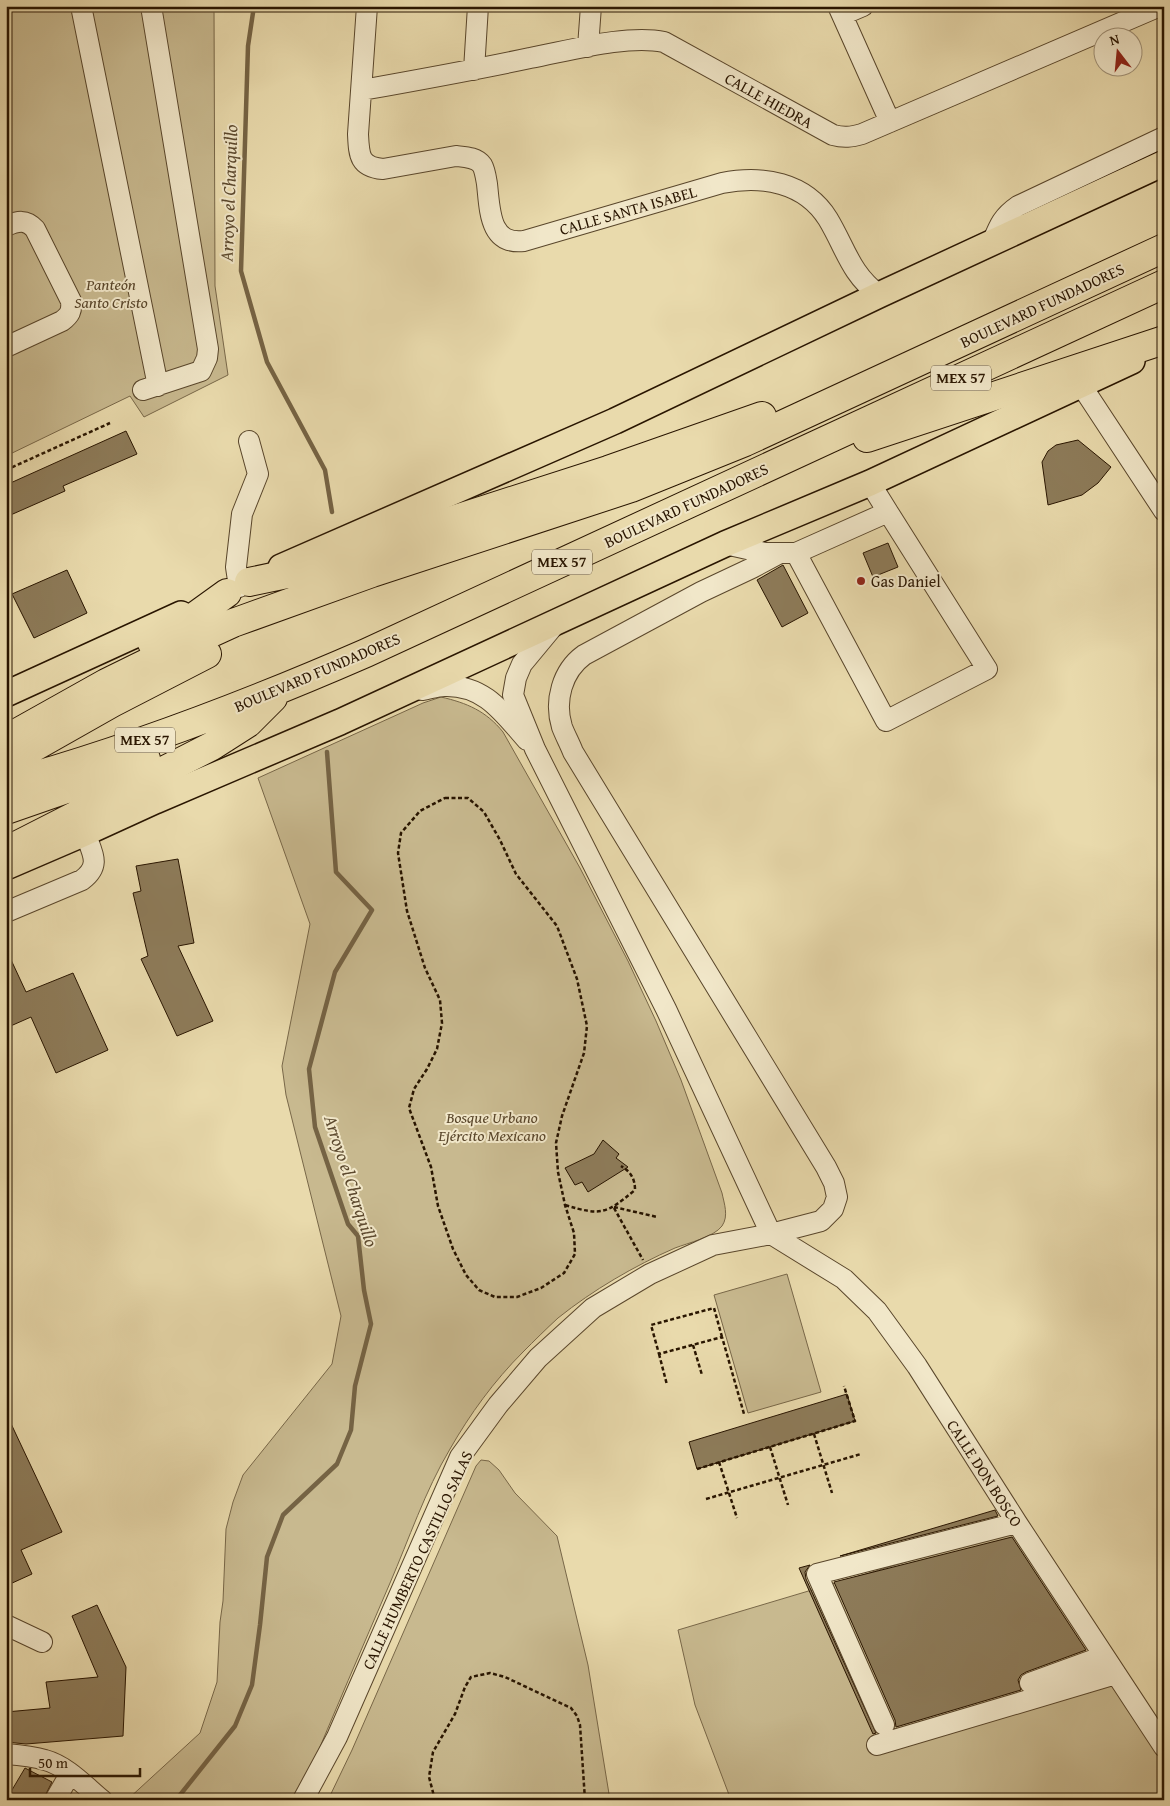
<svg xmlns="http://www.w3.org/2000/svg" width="1170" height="1806" viewBox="0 0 1170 1806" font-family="'Gentium Book Plus',serif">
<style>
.green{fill:#c8b98f;stroke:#786748}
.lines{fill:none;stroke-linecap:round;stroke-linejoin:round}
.stream{stroke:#756344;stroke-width:4.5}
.building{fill:#8d7b59;stroke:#291500}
.minor-casing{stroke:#59462b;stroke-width:22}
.major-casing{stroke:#291500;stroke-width:28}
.highway-casing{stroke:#291500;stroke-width:30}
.path{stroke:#291500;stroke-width:2.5;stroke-dasharray:4 2.5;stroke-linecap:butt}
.minor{stroke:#f1e7c9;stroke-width:20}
.major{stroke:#e9daac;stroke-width:25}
.highway{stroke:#e9daac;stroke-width:28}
.poi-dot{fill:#8f2418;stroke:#f1e7c9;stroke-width:2}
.labels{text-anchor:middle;stroke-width:4;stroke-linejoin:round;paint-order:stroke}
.shield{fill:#f1e7c9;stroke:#65543c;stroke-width:1}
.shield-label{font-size:15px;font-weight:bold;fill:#291500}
.street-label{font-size:16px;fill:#291500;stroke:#f1e7c9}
.park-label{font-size:16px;font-style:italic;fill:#59462b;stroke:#f1e7c9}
.poi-label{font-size:16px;fill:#291500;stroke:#f1e7c9;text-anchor:start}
.water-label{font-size:18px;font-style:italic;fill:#5c492e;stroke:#f1e7c9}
</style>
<rect width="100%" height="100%" fill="#e9daac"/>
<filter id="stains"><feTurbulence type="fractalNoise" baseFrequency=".004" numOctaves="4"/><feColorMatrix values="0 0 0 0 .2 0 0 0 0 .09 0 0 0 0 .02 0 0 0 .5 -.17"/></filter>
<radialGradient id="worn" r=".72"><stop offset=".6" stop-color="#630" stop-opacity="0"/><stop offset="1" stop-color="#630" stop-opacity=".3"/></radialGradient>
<path class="green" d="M6,6H214L215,286L228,375L144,417L130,396L6,456Z
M441,697C467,703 486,711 503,732L580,868L628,961L656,1021L681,1080L722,1193C724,1203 729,1216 722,1226C714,1237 688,1243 675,1248C634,1266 593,1290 558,1318C546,1329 534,1341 523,1352C494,1381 470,1414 450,1449C425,1491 409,1539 390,1583C362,1648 334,1713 307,1778L294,1800H127L200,1733L217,1682L220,1622L223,1601L226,1529L233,1502L243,1475L332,1364L341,1316L286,1095L282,1066L310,924L258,778L423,703Z
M787,1274L821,1392L748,1413L714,1295Z
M481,1460L489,1461L499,1470L515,1493L557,1536L588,1665L610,1800H328L352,1750L476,1466Z
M1016,1529L1164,1754V1800H731L695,1705L678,1630Z"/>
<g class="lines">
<path class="stream" d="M254,6L248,46L241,271L267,362L325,470L332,512
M176,1800L235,1726L252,1685L260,1625L267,1557L283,1515L337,1464L351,1430L355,1386L371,1324L364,1290L358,1236L348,1224L315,1127L309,1069L335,972L372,910L336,872L327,752"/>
</g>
<path class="building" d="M126,431L137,454L63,486L65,491L6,517V485Z
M1078,440L1111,467L1098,483L1082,495L1048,505L1042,462L1048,451L1056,445Z
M888,543L898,567L873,577L863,553Z
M783,565L808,613L782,627L757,580Z
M67,570L87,613L34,638L12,594Z
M178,859L194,943L178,946L213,1021L177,1036L141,959L148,956L133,893L141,891L136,866Z
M6,949L26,992L73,973L108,1050L56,1073L31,1017L6,1028Z
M603,1140L619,1154L616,1158L628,1167L588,1192L582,1182L575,1185L565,1168L594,1154Z
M847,1394L855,1421L697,1469L689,1442Z
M6,1413L62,1532L21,1550L32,1574L10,1584L6,1575Z
M995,1510L998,1516L840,1556Z
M1012,1537L1086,1650L1026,1672L1021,1675L1018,1680L1021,1690L896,1727L895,1720L834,1582Z
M810,1565L805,1572L806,1579L876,1733L873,1734L799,1568Z
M97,1605L126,1667L123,1736L26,1744L6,1742V1712L50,1708L46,1682L98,1677L72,1616Z
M25,1768L52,1782L43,1800H6Z"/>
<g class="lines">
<defs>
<path id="minor" d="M81,6L158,386
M367,6L358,134C359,155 359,167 383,169L456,156C465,157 476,157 482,165C485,170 486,178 487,184C490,210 489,245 524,241L722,183C762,175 805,182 828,219C846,249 850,273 879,295
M838,6L890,122
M842,15L863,6
M588,47L591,6
M474,70L478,6
M362,90C418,80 474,70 530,58C568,51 627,34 664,42L833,135C844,138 851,137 862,134L1160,6
M6,226C18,221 26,219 35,229L71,301C72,311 70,315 62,321L6,347
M992,243C999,226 1002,217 1018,206L1164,137
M1081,385L1164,511
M143,390L201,371L207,358L208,349L151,6
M725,544L765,553H796L888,512L870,483
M796,553L886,721L987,669L888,512
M239,587L236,567L242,514L258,474L249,441
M556,623L522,664L516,678L513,695L535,749L666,1009L771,1234
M422,690C429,689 437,686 445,686C485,685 503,713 527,740
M6,912L82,880C102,865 92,853 85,833
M771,1234L844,1279L877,1311L917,1366L1017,1523L1164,1747
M6,1625L42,1642
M1030,1683L1104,1656
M884,1725L817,1574L1017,1523
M877,1745L1116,1674
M6,1754C19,1755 32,1756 45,1760C67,1766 85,1786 102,1800
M55,1800L70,1774
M303,1800L337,1737L460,1457L498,1405L538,1358L593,1308L650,1274L713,1245L771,1234L821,1221L833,1209L837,1197L834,1183L826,1167L573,752C570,744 565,735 562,727C554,701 562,671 584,655L701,592L752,568L780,553"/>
<path id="major" d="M281,567L615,421L879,295L1164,163
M6,694L181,614
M6,867L85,833L155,801L340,722L725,544L870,483L1132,361"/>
<path id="highway" d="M867,438L1164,340
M249,582L306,570L428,528L608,470L762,416
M152,643L184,624L227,593
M6,739L106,683L163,655L233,623L372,573L631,488L745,442L1164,248
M6,763L112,703L207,654
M6,784C129,750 249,704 366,653L1164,284
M6,810L98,778L146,759
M6,851L212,746L248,723L273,698"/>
</defs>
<use href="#minor" class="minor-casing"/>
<use href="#major" class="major-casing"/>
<use href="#highway" class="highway-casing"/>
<path class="path" d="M6,470L110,423
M445,798H468L484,812L500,840L516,874L557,926L577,979L587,1026L584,1053L562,1116L556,1143L558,1172L565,1205L574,1233L575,1254L564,1273L541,1288L517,1297H495L479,1290L466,1275L453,1249L438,1206L431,1167L409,1108L414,1089L427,1069L437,1049L442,1023L440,1000L425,968L407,911L398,853L401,833L420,811Z
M565,1205C601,1216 606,1214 635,1190C635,1179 631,1172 621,1166
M614,1207L657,1217
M614,1208L643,1260
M722,1337L714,1308L651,1325L659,1354L722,1337L744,1414
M693,1345L702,1375
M659,1354L667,1385
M814,1434L832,1493
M770,1447L788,1505
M719,1462L737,1518
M697,1469L855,1421L844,1386
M706,1499L861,1454
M435,1800L429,1777L433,1752L455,1714L465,1687L471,1677L490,1673L505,1677L571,1708L577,1716L580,1725L585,1800"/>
<use href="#minor" class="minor"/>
<use href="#major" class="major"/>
<use href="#highway" class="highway"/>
</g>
<circle class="poi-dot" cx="861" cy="581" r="5"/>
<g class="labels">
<g class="shield">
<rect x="931" y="365.5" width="60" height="25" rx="4"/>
<rect x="532" y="549.5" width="60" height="25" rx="4"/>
<rect x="115" y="727.5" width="60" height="25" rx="4"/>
</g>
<g class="shield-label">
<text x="961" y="383">MEX 57</text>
<text x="562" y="567">MEX 57</text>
<text x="145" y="745">MEX 57</text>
</g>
<g class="street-label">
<text transform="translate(769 100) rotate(29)" y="6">CALLE HIEDRA</text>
<text transform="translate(628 210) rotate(-16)" y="6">CALLE SANTA ISABEL</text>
<text transform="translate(1042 305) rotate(-25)" y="6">BOULEVARD FUNDADORES</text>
<text transform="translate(686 505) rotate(-25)" y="6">BOULEVARD FUNDADORES</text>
<text transform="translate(317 672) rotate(-23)" y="6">BOULEVARD FUNDADORES</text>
<text transform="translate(985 1473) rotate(57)" y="6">CALLE DON BOSCO</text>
<text transform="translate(417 1560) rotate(-65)" y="6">CALLE HUMBERTO CASTILLO SALAS</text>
</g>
<g class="park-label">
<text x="111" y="290">Panteón<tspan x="111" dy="18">Santo Cristo</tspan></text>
<text x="492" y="1123">Bosque Urbano<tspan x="492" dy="18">Ejército Mexicano</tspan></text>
</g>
<g class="poi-label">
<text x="871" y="587">Gas Daniel</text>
</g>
<g class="water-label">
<text transform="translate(229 193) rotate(-88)" y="6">Arroyo el Charquillo</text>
<text transform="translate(351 1181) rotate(72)" y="6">Arroyo el Charquillo</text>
</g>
</g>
<rect width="1170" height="1806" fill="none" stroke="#e9daac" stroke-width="25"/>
<rect x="8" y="8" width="1155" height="1791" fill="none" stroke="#291500" stroke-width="2.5"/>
<rect x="12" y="12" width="1145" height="1781" fill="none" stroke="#291500"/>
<g transform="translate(1118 52) rotate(344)"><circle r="24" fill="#f1e7c9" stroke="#a19379"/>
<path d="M0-4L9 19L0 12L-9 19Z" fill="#8f2418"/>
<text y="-8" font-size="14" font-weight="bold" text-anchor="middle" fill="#291500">N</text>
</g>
<path d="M30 1768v8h110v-8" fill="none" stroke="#291500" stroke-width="2.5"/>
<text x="38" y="1768" font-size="15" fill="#291500" stroke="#f1e7c9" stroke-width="4" paint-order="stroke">50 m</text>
<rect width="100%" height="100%" filter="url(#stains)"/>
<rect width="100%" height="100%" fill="url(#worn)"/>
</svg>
